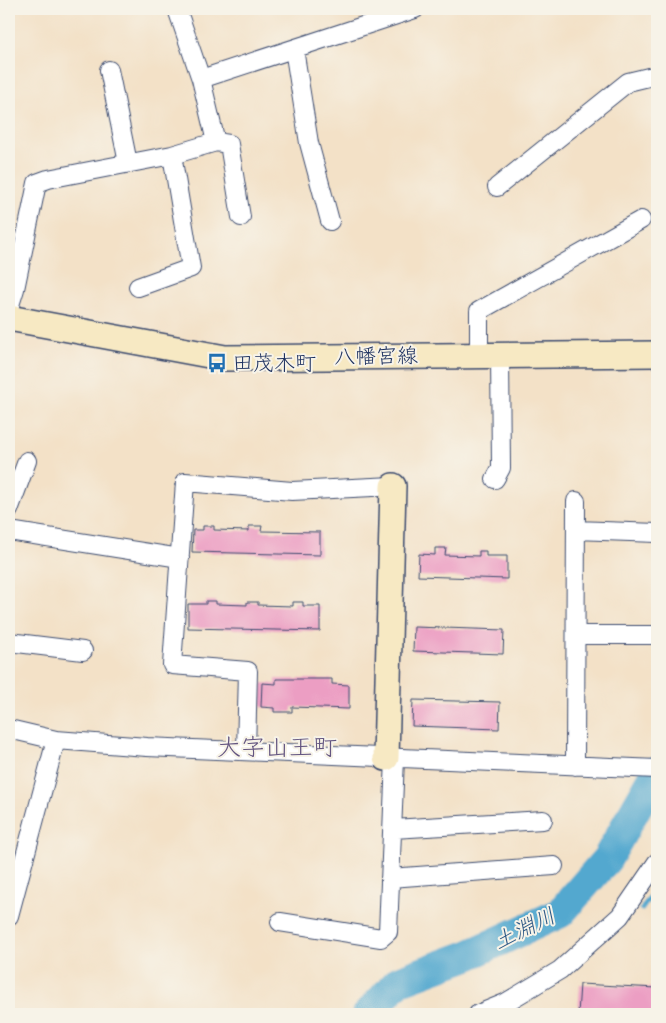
<svg xmlns="http://www.w3.org/2000/svg" width="666" height="1023" viewBox="0 0 666 1023" font-family="Itim,'Klee One',sans-serif">
<style>
.lines{fill:none;stroke-linecap:round;stroke-linejoin:round}
.stream{stroke:#52a8cf;stroke-width:5}
.river{stroke:#52a8cf;stroke-width:31}
.building{fill:#ec9ec3}
.street-casing{stroke:#3b4a6e;stroke-width:20}
.secondary-casing{stroke:#3b4a6e;stroke-width:28}
.street{stroke:#fff;stroke-width:18}
.secondary{stroke:#f7e9c3;stroke-width:25}
.labels{text-anchor:middle;stroke-width:4;stroke-linejoin:round;paint-order:stroke}
.street-label{font-size:21px;fill:#1b2f5e;stroke:#f7f3e8}
.poi-label{font-size:21px;fill:#1b2f5e;stroke:#f7f3e8;text-anchor:start}
.water-label{font-size:22px;font-style:italic;fill:#2e5986;stroke:#f7f3e8}
.quarter-label{font-size:24px;fill:#645681;stroke:#f7f3e8}
</style>
<rect width="100%" height="100%" fill="#f7f3e8"/>
<filter id="ink" filterUnits="userSpaceOnUse"><feTurbulence type="fractalNoise" baseFrequency=".02" numOctaves="2"/><feDisplacementMap in="SourceGraphic" scale="10" xChannelSelector="R" yChannelSelector="G"/><feConvolveMatrix kernelMatrix="1 2 1 2 8 2 1 2 1" color-interpolation-filters="sRGB"/></filter>
<filter id="wash" filterUnits="userSpaceOnUse"><feTurbulence type="fractalNoise" baseFrequency=".0096" numOctaves="4" result="noise"/><feDisplacementMap in="SourceGraphic" scale="20" xChannelSelector="R" yChannelSelector="G"/><feGaussianBlur stdDeviation="1.12" result="paint"/><feColorMatrix in="noise" values="0 0 0 0 0 0 0 0 0 0 0 0 0 0 0 0 0 1.4 0 .05"/><feComposite in="paint" operator="in"/></filter>
<g filter="url(#wash)">
<rect width="100%" height="100%" fill="#f3e1c7"/>
<g class="lines">
<path class="stream" d="M642,909L657,886"/>
<path class="river" d="M368,1014L399,981L469,955L560,913L607,859L657,771"/>
</g>
<g id="blocks">
<path class="building" d="M203,526H214V530L249,531V526H262L261,531L320,532V555L192,552L193,530H203Z
M435,548H446L445,555L479,556V551H486V556H507V579L418,576L419,554L435,555Z
M206,601H216V604L247,605V602H258V605L293,606V602H303V606H320V631L188,628V604H206Z
M414,627L504,630L503,654L413,651Z
M276,679H332V684L349,685V709L292,707V712H274V708L261,707L262,683L276,684Z
M413,700L500,702L499,729L412,726Z
M580,984L657,988V1014H578Z"/>
</g>
</g>
<g filter="url(#ink)">
<use href="#blocks" fill-opacity="0" stroke="#3b4a6e" stroke-width="1"/>
<g class="lines">
<defs>
<path id="street" d="M177,9L201,79
M294,49L309,143L330,221
M109,70L128,163
M216,142L229,144L241,217
M497,187L628,82L657,75
M138,287L191,268L172,155
M9,308L15,289L37,183L48,179L172,155L216,142L201,79L415,9
M479,354V311L641,220
M495,479L501,468L500,354
M9,510L27,461
M576,530L657,533
M9,531L180,558
M576,635H657
M9,642L83,651
M9,729L56,740L147,747L657,769
M246,751L248,671L172,665L185,482L292,491L393,486
M575,766L576,501
M393,829L543,820
M390,878L554,866
M9,916L56,740
M280,922L381,938L388,932L395,758
M478,1014L505,1003L560,970L620,916L657,862"/>
<path id="secondary" d="M9,318L225,358L657,354
M386,758L393,486"/>
</defs>
<use href="#street" class="street-casing"/>
<use href="#secondary" class="secondary-casing"/>
<use href="#street" class="street"/>
<use href="#secondary" class="secondary"/>
</g>
</g>
<defs>
<symbol id="bus-bare" viewBox="-9 -9 18 18"><path d="M-5-6H5V4H4V6H2V4H-2V6H-4V4H-5ZM-3.5-4V0h7V-4ZM-3.5 1.2v1.5H-2V1.2ZM2 1.2v1.5H3.5V1.2Z" fill="#1f6fb2" stroke="#f7f3e8" stroke-width="2.5" paint-order="stroke"/></symbol>
</defs>
<g fill-rule="evenodd">
<use href="#bus-bare" x="203" y="349" width="28" height="28"/>
</g>
<g class="labels">
<g class="street-label">
<text transform="translate(376 356) rotate(-1)" y="7">八幡宮線</text>
</g>
<g class="poi-label">
<text x="232" y="370">田茂木町</text>
</g>
<g class="water-label">
<text transform="translate(524 928) rotate(-26)" y="8">土淵川</text>
</g>
<g class="quarter-label">
<text x="277" y="755">大字山王町</text>
</g>
</g>
<rect width="666" height="1023" fill="none" stroke="#f7f3e8" stroke-width="30"/>
</svg>
